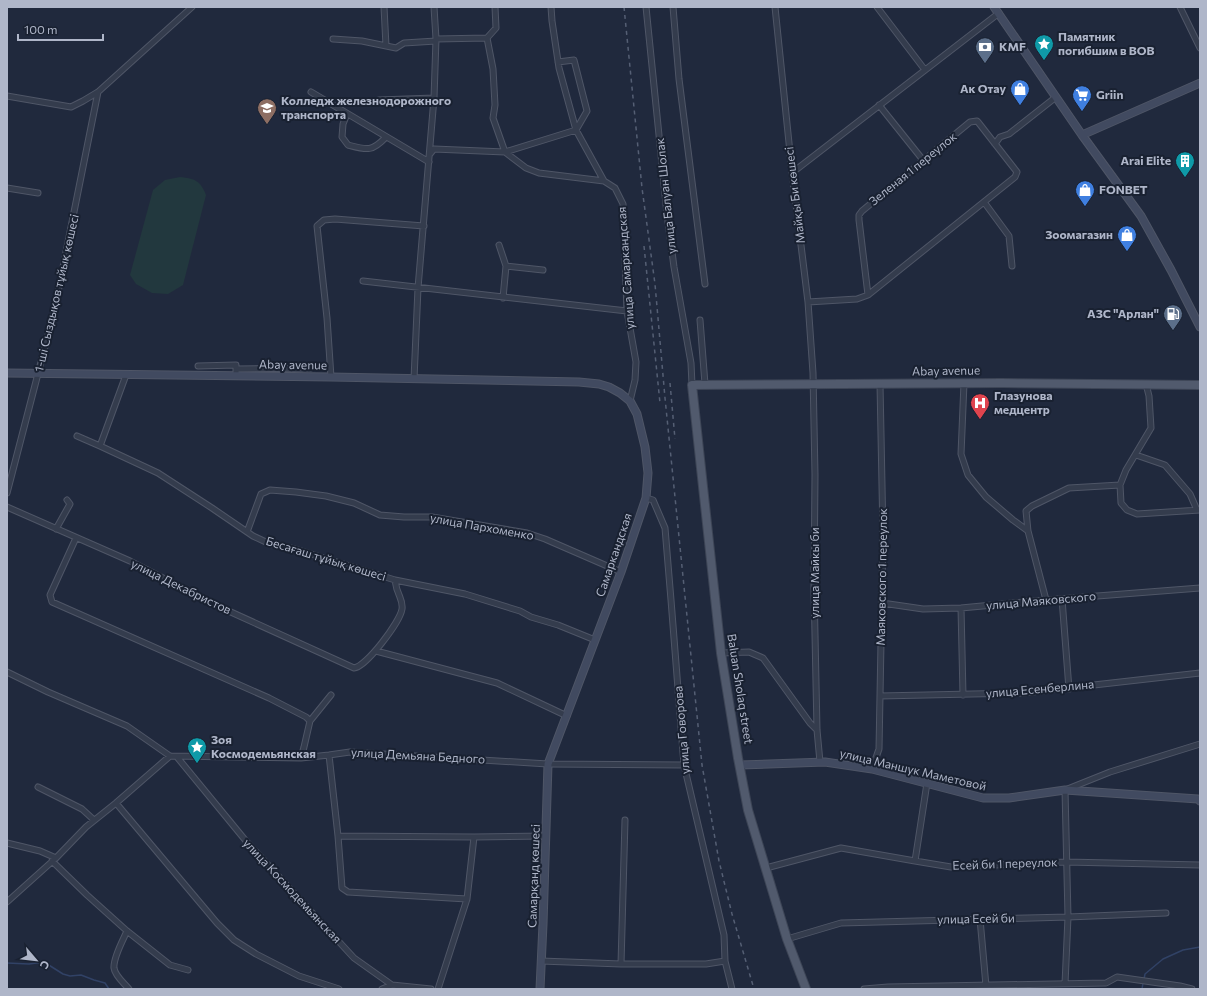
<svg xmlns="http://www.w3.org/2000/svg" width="1207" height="996" viewBox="0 0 1207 996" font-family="Commissioner,sans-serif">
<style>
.green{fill:#22383e}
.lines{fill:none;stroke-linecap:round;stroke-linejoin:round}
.stream{stroke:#314266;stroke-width:1.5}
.street-casing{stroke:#4f5667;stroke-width:7}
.secondary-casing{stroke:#4f5667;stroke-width:9}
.primary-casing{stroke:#3d4556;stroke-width:10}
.street{stroke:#343c4d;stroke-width:5}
.secondary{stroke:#414a60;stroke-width:7}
.primary{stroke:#515a6d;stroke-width:8}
.rail{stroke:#555f74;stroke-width:1.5;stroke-dasharray:4 4;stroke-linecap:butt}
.labels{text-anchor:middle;stroke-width:4;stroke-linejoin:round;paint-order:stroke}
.poi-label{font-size:12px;font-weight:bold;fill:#afb6c9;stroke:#192131;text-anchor:start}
.street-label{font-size:12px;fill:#afb6c9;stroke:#192131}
</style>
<rect width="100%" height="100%" fill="#20293d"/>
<path class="green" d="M180,177C195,179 200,180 206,195L183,285L168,294L152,293L136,284L130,275L153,190L165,180Z"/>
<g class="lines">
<path class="stream" d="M7,963L29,964L44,962L63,974L70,976L81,975L94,980L105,983L109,989
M1144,979L1145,974L1163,959L1183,950L1200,947
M1142,989L1143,983"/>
<defs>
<path id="street" d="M384,7L386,46
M551,7L552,21L559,68L576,130L604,181L615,188L623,204L627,311L636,362L635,380L630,401
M646,7L667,214L674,267L691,363L692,385
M673,7L679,79L705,284
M775,7L792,172L808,302L813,373L815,475L814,587L817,730L820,762
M877,7L925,70
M1180,7L1200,48
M487,38L493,69L495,105L493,118L505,152L526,168L539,173L604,181
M333,39L362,41L396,48L404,43L436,41
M436,39L487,38L496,28L495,7
M311,92L429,162
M7,96L71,107L83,101L98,92L192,7
M379,100L434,98
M879,105L923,160
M347,114L343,124L342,137L348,145C367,150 372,152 386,137
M995,144L1000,137L1009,134L1056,97
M430,154L434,149L505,152L576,130L587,111L574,60L558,62
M792,172L797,169L999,13
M7,188L38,193
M984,202L1009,236L1012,266
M499,245L506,266L503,298
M506,266L543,270
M363,281L627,311
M808,302L857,299L868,295L1015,177L1017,172L978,122L977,121L970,122L862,211L859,215V220L868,295
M700,320L705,384
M198,366L236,365V369
M126,375L100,446L158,473L212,508L253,536L268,543L295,549L395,580L465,594L520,611L531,617L558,625L595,640
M236,376V369L311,368
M331,377L327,318L317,226L324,220L335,219L424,226
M414,379L418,288L434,98L436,39L434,7
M964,383L961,454L968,475L986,497L1013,520L1028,531L1026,511L1032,506L1069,488L1120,485
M1146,384L1149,396L1151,428L1126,470L1120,485L1121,503L1127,510L1137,514L1200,510
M77,436L100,446
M1136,455L1165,465L1190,494L1197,510
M7,493L54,312L98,92
M646,498L653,500L665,528L671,600L684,765L724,935L725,961L732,989
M7,507L130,561L222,608L354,668C366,667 400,622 402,609C403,602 400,598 398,592C396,588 396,584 395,580
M56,529L70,504L67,500
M1028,531L1046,600
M247,532L261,494L270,490L296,492L326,496L354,503L380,515L404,517H432L527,533L545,539L621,572
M76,538L50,595L52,602L269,698L306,717L310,721
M1062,599L1069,689
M882,603L923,609L961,608L1046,600L1200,588
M961,608L963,695
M376,651L497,683L567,716
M721,653L749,652L763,658L810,723L817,730
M7,672L48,692L127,726L170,756L301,758L329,755L350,752L548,764L684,765
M880,696L1023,693L1200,673
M329,755L338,836L342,888L348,892L467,899
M177,757L246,841L354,958L392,985L431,989
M301,758L304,747L310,721L331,695
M872,769L879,749L883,536L880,384
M38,787L82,809L94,820
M116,803L217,923L234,940L256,954L299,976L339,989
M338,836L474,837L546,836
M7,843L40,851L56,858
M52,861L87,895L127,931L170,965L188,970
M915,861L927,783
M766,868L841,848L915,861L951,867L1066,862L1200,865
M7,902L56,858L86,827L116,803L170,756
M980,919L986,986
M127,931C123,940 113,958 114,968C115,976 124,983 129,989
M787,939L841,923L1068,917L1166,913
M541,961L621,964H706L725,961
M621,964L625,820
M1065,984L1068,917L1065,790L1110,772L1200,744
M382,989L392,985
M438,989L467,899L474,837
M864,989L888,987L1106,983L1117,977L1180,986L1192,989"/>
<path id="secondary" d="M994,7L1082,135L1141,216L1171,270L1200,327
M1082,135L1200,83
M7,373L331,377L579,382L599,384L609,387L620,393L630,401L637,414L645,447L648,473L646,498L621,572L548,764L543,924L540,989
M740,765L825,762L872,769L983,798H1009L1065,790L1198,799L1200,801"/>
<path id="primary" d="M806,989L787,939L748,810L738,758L721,653L692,385L1002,383L1200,385"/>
</defs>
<use href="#street" class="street-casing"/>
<use href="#secondary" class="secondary-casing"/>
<use href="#primary" class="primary-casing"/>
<use href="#street" class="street"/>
<use href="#secondary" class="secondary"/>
<use href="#primary" class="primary"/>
<path class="rail" d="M624,7L642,188L655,284L665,398L702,765L719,861L732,914L754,989
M644,246L660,403
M670,383L675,439"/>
</g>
<defs>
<symbol id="sight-pin" viewBox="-11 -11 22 30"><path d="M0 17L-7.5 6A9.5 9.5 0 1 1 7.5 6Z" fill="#0f9aa8" stroke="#192131"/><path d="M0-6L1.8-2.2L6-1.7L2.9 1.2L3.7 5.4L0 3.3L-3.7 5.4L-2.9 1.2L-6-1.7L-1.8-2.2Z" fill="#fff"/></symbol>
<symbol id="bank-pin" viewBox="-11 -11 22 30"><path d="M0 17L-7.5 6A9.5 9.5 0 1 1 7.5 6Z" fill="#5c6f8a" stroke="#192131"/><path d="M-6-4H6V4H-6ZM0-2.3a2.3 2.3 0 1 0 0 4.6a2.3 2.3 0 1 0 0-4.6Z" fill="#fff"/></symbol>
<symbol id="shop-pin" viewBox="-11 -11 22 30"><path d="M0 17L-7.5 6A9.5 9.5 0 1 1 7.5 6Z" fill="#3f7fe0" stroke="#192131"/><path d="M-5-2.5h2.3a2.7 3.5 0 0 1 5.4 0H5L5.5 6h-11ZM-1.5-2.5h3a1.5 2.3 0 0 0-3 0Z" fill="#fff"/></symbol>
<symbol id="supermarket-pin" viewBox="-11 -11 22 30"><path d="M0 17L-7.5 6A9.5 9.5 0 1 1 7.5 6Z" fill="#3f7fe0" stroke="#192131"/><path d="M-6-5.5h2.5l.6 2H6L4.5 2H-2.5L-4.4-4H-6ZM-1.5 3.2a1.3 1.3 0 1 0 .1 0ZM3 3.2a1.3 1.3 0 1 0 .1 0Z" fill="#fff"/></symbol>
<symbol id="university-pin" viewBox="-11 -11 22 30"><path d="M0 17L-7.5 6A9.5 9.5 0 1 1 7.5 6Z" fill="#8d6e63" stroke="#192131"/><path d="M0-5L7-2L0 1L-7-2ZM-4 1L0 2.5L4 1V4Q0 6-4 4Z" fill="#fff"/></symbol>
<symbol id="building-pin" viewBox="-11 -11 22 30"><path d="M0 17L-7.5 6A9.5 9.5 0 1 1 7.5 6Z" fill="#0f9aa8" stroke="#192131"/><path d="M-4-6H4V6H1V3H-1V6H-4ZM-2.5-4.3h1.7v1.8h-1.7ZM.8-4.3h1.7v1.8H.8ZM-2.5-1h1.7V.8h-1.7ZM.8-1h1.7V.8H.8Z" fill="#fff"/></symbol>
<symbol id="fuel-pin" viewBox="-11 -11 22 30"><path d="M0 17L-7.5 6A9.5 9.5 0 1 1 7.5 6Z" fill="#5c6f8a" stroke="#192131"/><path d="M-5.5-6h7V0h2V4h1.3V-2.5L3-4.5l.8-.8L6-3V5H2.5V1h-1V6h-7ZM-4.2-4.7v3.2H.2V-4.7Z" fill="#fff"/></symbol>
<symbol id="hospital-pin" viewBox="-11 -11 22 30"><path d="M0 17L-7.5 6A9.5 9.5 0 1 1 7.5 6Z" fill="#e0444e" stroke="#192131"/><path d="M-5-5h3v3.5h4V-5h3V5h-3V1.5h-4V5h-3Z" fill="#fff"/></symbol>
</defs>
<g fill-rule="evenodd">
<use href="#sight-pin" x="1033" y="33" width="22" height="30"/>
<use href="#bank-pin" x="974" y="36" width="22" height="30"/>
<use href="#shop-pin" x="1009" y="78" width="22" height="30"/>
<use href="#supermarket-pin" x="1071" y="84" width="22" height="30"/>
<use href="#university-pin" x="256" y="97" width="22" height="30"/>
<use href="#building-pin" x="1174" y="150" width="22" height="30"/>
<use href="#shop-pin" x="1074" y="179" width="22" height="30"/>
<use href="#shop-pin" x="1116" y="224" width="22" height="30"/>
<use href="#fuel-pin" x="1162" y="303" width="22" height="30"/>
<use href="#hospital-pin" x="969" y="392" width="22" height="30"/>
<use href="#sight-pin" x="186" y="736" width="22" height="30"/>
</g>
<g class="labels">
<g class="poi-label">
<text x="1058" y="41">Памятник<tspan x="1058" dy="14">погибшим в ВОВ</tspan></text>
<text x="999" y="51">KMF</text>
<text x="1006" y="93" text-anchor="end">Ак Отау</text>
<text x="1096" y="99">Griin</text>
<text x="281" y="105">Колледж железнодорожного<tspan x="281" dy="14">транспорта</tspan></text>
<text x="1171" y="165" text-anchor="end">Arai Elite</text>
<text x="1099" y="194">FONBET</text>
<text x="1113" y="239" text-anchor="end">Зоомагазин</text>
<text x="1159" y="318" text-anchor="end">АЗС "Арлан"</text>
<text x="994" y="400">Глазунова<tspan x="994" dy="14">медцентр</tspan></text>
<text x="211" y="744">Зоя<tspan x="211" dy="14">Космодемьянская</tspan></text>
</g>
<g class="street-label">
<text transform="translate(913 169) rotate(-39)" y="4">Зеленая 1 переулок</text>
<text transform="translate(795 195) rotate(-97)" y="4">Майқы Би көшесі</text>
<text transform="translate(666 196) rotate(-96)" y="4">улица Балуан Шолак</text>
<text transform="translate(626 268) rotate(-94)" y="4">улица Самаркандская</text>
<text transform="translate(57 293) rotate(-77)" y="4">1-ші Сыздықов тұйық көшесі</text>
<text transform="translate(293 365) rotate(1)" y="4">Abay avenue</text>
<text transform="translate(946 371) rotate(-1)" y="4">Abay avenue</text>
<text transform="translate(482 527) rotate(10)" y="4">улица Пархоменко</text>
<text transform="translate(614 555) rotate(-71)" y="4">Самаркандская</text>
<text transform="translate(326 559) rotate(17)" y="4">Бесағаш тұйық көшесі</text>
<text transform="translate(815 573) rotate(-90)" y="4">улица Майкы би</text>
<text transform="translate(882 577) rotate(-89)" y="4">Маяковского 1 переулок</text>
<text transform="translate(181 587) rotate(26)" y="4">улица Декабристов</text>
<text transform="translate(1041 601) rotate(-5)" y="4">улица Маяковского</text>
<text transform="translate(740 689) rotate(81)" y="4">Baluan Sholaq street</text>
<text transform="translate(1040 689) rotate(-5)" y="4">улица Есенберлина</text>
<text transform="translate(682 730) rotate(-95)" y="4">улица Говорова</text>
<text transform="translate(418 756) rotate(3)" y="4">улица Демьяна Бедного</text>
<text transform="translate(913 770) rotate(13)" y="4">улица Маншук Маметовой</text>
<text transform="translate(1005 864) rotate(-2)" y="4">Есей би 1 переулок</text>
<text transform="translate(534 876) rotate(-88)" y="4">Самарқанд көшесі</text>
<text transform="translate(292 891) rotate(47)" y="4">улица Космодемьянская</text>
<text transform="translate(976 919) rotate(-1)" y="4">улица Есей би</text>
</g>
</g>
<rect width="1207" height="996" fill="none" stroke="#afb6c9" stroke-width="16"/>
<g transform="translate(36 960) rotate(118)" stroke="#192131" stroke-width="3" paint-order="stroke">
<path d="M0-3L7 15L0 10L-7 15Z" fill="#afb6c9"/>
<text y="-6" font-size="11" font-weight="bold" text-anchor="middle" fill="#afb6c9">С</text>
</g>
<path d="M18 34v6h85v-6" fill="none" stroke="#afb6c9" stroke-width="2"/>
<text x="24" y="34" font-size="12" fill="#afb6c9" stroke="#192131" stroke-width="3" paint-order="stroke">100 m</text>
</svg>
